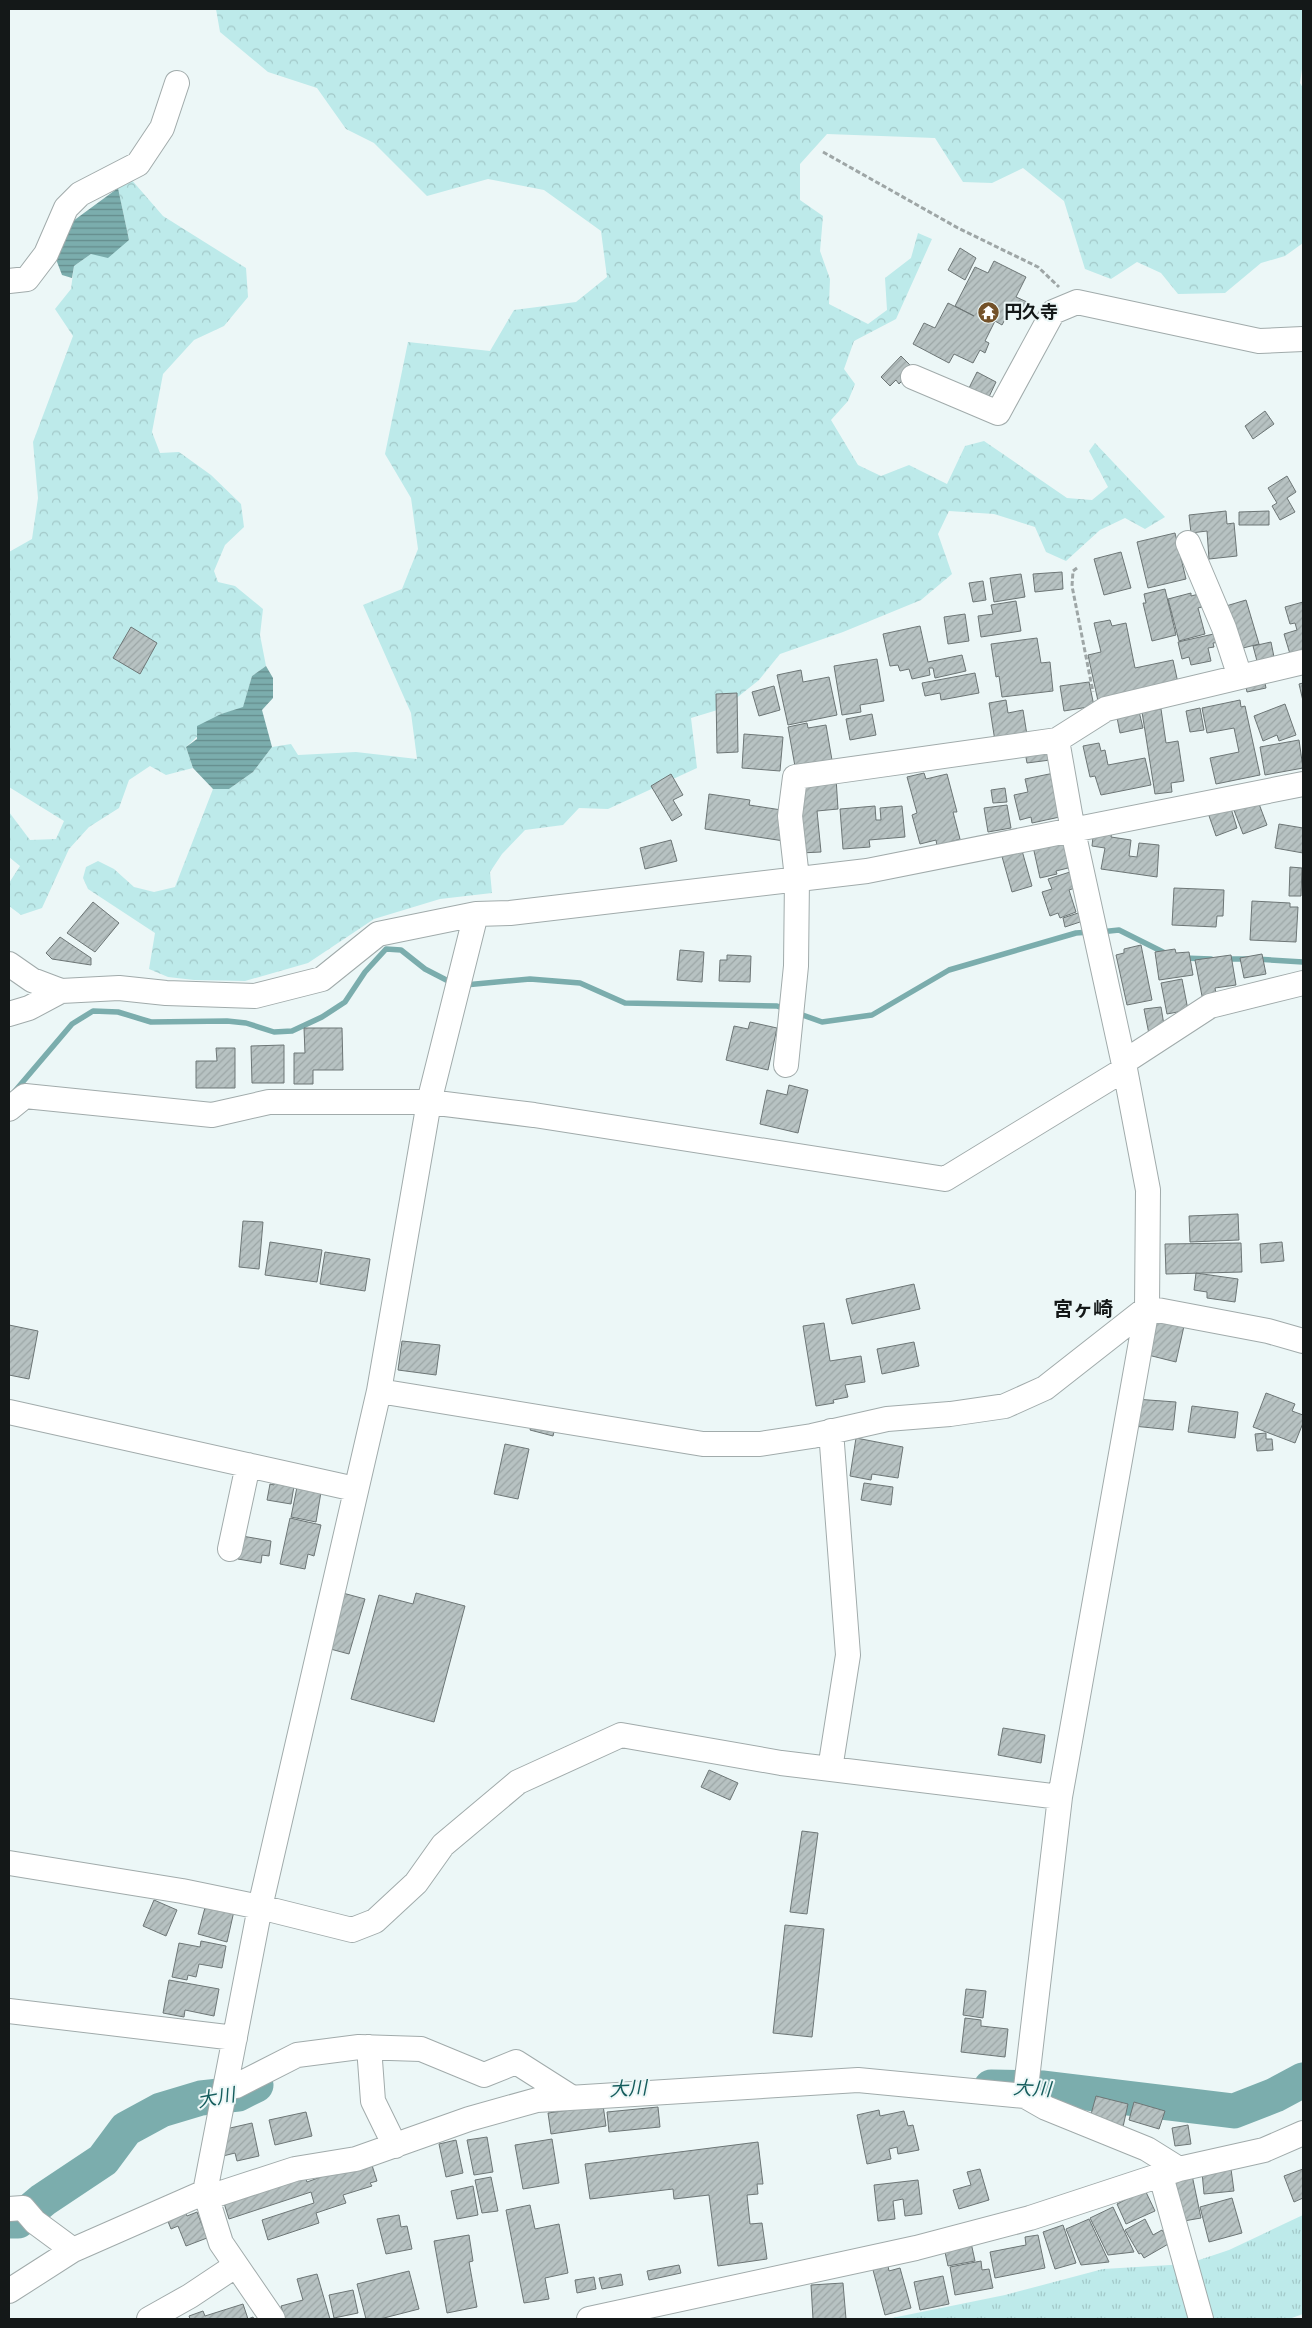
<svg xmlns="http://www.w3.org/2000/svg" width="1312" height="2328" viewBox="0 0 1312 2328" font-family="Montserrat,'Noto Sans JP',sans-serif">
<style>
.grass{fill:url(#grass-tufts)}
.forest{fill:url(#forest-crowns)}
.water{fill:url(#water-rules)}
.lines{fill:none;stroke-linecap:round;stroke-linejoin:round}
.stream{stroke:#7badad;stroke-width:5.5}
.river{stroke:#7badad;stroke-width:35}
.building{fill:url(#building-hatch);stroke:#6d7676}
.street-casing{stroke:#a1abab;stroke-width:26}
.path{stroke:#9ea6a6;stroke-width:3;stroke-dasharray:5 2.5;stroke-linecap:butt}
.street{stroke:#fff;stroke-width:24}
.labels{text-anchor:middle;stroke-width:4;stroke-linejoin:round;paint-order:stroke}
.poi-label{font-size:18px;font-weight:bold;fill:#141818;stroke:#ecf7f7;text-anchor:start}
.water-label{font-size:19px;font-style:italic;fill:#165d5d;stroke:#ecf7f7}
.quarter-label{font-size:20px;font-weight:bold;fill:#141818;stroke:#ecf7f7}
</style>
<defs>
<pattern id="grass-tufts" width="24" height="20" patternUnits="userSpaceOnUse" patternTransform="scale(1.25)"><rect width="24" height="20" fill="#bdeaea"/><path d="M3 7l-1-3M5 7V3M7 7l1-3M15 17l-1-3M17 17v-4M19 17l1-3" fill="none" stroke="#a2c8c8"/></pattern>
<pattern id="forest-crowns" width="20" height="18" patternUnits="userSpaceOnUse" patternTransform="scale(1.25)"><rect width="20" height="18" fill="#bdeaea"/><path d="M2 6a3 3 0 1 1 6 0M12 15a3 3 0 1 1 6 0" fill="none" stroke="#a2c8c8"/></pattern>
<pattern id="water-rules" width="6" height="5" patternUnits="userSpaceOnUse" patternTransform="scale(1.25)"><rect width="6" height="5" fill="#7badad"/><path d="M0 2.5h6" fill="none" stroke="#648c8c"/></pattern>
<pattern id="building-hatch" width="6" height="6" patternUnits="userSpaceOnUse" patternTransform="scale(1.25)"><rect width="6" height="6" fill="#b7c2c2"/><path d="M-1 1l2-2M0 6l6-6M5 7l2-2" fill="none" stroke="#9ca6a6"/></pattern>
</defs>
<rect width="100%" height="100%" fill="#ecf7f7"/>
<path class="grass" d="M1303,2215V2314L1289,2319H887L1005,2295L1103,2269L1187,2264L1229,2250Z"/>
<path class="forest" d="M216,9H1303V62L1300,83L1303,88V243L1285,256L1261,263L1225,293L1178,294L1161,273L1137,262L1111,279L1085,269L1064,201L1023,168L992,183L963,182L935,138L827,134L800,164V200L823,216L820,251L830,279L829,304L868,324L887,310L885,278L911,258L918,233L932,239L896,319L854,341L844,369L855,384L848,401L831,420L858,465L881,476L909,465L947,484L965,446L984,441L1067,498L1092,500L1108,487L1089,451L1095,443L1165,517L1145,529L1125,518L1100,530L1066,561L1046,552L1035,527L994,514L949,511L938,534L952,574L921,600L843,632L780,654L759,680L724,708L691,718L697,768L608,809L579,808L563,825L525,830L502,854L490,872L492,893L440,899L374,919L308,963L245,981L194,980L168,977L149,969L155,933L88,889L83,878L86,867L98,861L114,869L134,887L154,892L175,887L213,789H229L253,772L272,747L291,744L298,755L356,752L417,759L411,713L363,605L402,589L418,549L411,498L385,454L408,342L490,351L514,310L576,302L607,277L601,231L544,190L488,179L427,196L374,143L346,129L317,88L268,72L220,32Z
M130,178L163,216L246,268L248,297L224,326L194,340L163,374L152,432L160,453L179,452L211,475L241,504L244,527L225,545L214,571L218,582L235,586L263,609L260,635L266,666L252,676L243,708L221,714L186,747L193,768L166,775L150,766L129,780L119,808L89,827L69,849L42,908L21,915L9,906V883L20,866L9,857V812L30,840L56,839L64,821L9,787V552L32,539L38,498L33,442L73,336L55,309L71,289L74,266L91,254L129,240L118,188Z"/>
<path class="water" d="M118,188L129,240L108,258L91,254L74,266L72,278L62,275L54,254L69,224Z
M266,666L273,678V698L262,710L272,747L253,772L229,789H213L193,768L186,747L197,739V726L221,714L243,707L252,676Z"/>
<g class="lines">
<path class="stream" d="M1100,932L1119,930L1167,954
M1183,958L1211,959
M1226,959H1246
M1256,959L1303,962
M465,985L530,979L580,983L625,1003L777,1006L785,1009
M797,1013L822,1022L872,1015L949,970L1076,933L1090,932
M15,1091L72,1024L93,1011L118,1012L151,1022L227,1021L246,1023L274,1032L292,1031L322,1017L345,1002L365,972L386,949L401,950L425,969L454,984"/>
<path class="river" d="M991,2087L1044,2088L1234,2111L1275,2095L1303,2080
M9,2221H18L43,2200L103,2160L126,2129L161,2110L201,2098L238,2094L256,2085"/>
</g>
<path class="building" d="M960,248L976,258L965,280L948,270Z
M994,261L1026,277L1016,297L1027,302L1020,315L1010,310L1002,325L995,321L985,341L989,343L985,353L980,350L973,363L954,354L949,363L913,344L924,323L935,328L948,303L974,316L955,306L975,267L988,273Z
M901,356L914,369L899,384L896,380L890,386L881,377Z
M977,372L996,382L987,401L967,392Z
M1265,411L1274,424L1253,439L1245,426Z
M1287,476L1296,492L1287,498L1295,512L1280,520L1272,506L1277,503L1268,488Z
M1226,511L1227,524L1234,523L1237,556L1209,559L1207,531L1191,533L1189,515Z
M1269,511V525H1239V512Z
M1175,533L1186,579L1148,588L1137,542Z
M1121,552L1131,588L1104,595L1094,559Z
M1062,572L1063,589L1035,592L1033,574Z
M1021,574L1025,597L994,602L990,578Z
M983,581L986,600L973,602L969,583Z
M1165,589L1176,635L1152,641L1143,603H1146L1144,594Z
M1191,593V596L1203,593L1206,606L1198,608L1205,634L1179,641L1168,599Z
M1246,600L1259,644L1239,649L1226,606Z
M1016,601L1021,631L981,637L978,616L993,614L991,605Z
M1303,602V650L1290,654L1284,634L1297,630L1295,623L1290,624L1285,607Z
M965,614L969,641L948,644L944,617Z
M1110,620L1112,626L1126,623L1135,668L1173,660L1178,683L1098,701L1088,655L1101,652L1094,623Z
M920,626L928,662L962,655L966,671L935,678L933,668H929L930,675L912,679L909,669L900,671L898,665L890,666L883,634Z
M131,627L157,643L140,674L113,658Z
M1218,633L1221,642L1213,643L1214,647L1208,648L1211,661L1191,665L1189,657L1182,659L1178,642Z
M1037,638L1041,663L1050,662L1053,691L1002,697L999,676L996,677L991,644Z
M1271,642L1274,657L1257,661L1253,646Z
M877,659L884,701L860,705L861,712L842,715L834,666Z
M801,670L803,682L829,677L837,715L788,725L777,675Z
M975,673L979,693L941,700L940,693L925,696L922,683Z
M1263,673L1266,688L1247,692L1244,678Z
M1089,682L1094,706L1064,711L1060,686Z
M1303,683V701L1299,684Z
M774,686L780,710L759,716L752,692Z
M737,693L738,752L717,753L716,694Z
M1006,700L1008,713L1023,710L1027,735L995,741L989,703Z
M1240,700L1241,707L1245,706L1260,775L1216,784L1210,758L1239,752L1234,728L1207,733L1202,708Z
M1137,703L1143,728L1120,733L1115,707Z
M1285,704L1296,735L1279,741L1277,735L1263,741L1254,716Z
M1200,708L1204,730L1190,732L1186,711Z
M1161,709L1166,743L1178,741L1184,781L1171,783L1172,792L1155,794L1142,712Z
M872,714L876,735L850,740L846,719Z
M807,723L808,728L826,725L833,766L796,772L788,727Z
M744,734L783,737L780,771L742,768Z
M1299,740L1303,768L1265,775L1260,747Z
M1099,743L1101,751L1105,750L1108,765L1145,758L1151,785L1101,795L1095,776L1090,777L1083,746Z
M1056,747L1058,759L1027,763L1025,752Z
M1059,772L1069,815L1032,823L1031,817L1020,820L1014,795L1028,792L1025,779Z
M924,773L926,779L947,774L957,812H953L960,839L937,846L936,840L920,844L912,815L917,813L907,777Z
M671,774L683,795L673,800L682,815L672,821L651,786Z
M836,778L838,809L817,811L821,852L800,853L794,780Z
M1005,788L1007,802L993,803L991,790Z
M709,794L750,800L749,805L788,811L784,841L705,829Z
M1256,796L1267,825L1243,834L1232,805Z
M1229,802L1237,828L1216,836L1207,810Z
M1007,805L1011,828L988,832L984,808Z
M875,806L876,820H881L880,808L902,806L905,837L869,840L870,847L843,849L840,809Z
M1279,824L1303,828V853L1275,848Z
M1113,827L1111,837L1131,840L1129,856L1137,857L1139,843L1159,845L1157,877L1101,869L1105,848L1092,846L1094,828Z
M1072,833L1080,865L1056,871L1057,874L1040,878L1032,842Z
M671,840L677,861L645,869L640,848Z
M1021,847L1032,886L1012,892L1001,853Z
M1290,867L1302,868L1301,896H1289Z
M1070,872L1075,888L1069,890L1076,912L1060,918L1058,913L1050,916L1042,892L1052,889L1048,879Z
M1174,888L1224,890L1223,916H1217L1216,927L1172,925Z
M1252,901L1290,903V907H1298L1296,942L1250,940Z
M93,902L119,923L95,952L67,933Z
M1081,912L1083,921L1065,927L1063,918Z
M60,937L91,958V965L52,959L46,953Z
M1141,945L1152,1000L1127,1005L1116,955L1124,953V949Z
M1175,949L1176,953L1189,952L1193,975L1159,980L1155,952Z
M680,950L704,952L702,982L677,980Z
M1262,954L1266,974L1244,978L1240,958Z
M727,955L751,956L750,982L719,981L720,960H727Z
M1231,955L1236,985L1215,988L1216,993L1202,996L1195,960Z
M1182,979L1188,1010L1167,1014L1161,983Z
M1161,1007L1165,1031L1149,1034L1144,1009Z
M750,1022L777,1028L768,1070L726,1060L734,1026L748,1029Z
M304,1028H342L343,1070H313V1084H294V1053H305Z
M284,1045V1083H252L251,1046Z
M216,1048H235V1088H196V1061H217Z
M789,1085L808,1090L798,1133L760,1124L767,1090L787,1095Z
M1238,1214L1239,1240L1190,1242L1189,1216Z
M243,1221L263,1222L259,1269L239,1267Z
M270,1242L322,1250L317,1282L265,1275Z
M1282,1242L1284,1261L1261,1263L1260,1244Z
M1241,1243L1242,1272L1166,1274L1165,1244Z
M325,1252L370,1259L365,1291L320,1284Z
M1196,1273L1238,1279L1235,1302L1207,1298V1292L1194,1290Z
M914,1284L920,1309L852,1324L846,1299Z
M1156,1319L1184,1326L1176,1362L1148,1355Z
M824,1323L830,1361L861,1356L865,1382L845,1385L848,1397L833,1400L834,1403L816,1406L803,1326Z
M9,1325L38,1331L29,1379L9,1375Z
M402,1341L440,1345L436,1375L398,1370Z
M914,1342L919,1366L882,1374L877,1349Z
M1266,1393L1295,1404L1292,1411L1303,1415V1423L1295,1443L1253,1427Z
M1135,1399L1176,1402L1173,1430L1133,1426Z
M1192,1406L1238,1412L1235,1438L1188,1432Z
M533,1418L556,1423L553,1436L530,1430Z
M1266,1433V1439H1272L1273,1450L1257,1451L1255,1434Z
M856,1438L903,1447L898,1478L872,1474L871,1480L850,1476Z
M505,1444L529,1449L518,1499L494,1494Z
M275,1477L295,1480L291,1504L267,1500L270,1484L274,1485Z
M864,1483L893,1487L891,1505L861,1500Z
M297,1487L321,1492L316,1522L291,1517Z
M290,1518L321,1525L314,1556L308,1554L305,1569L280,1564Z
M242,1536L271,1541L269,1556L262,1555L261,1563L238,1559Z
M339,1592L365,1599L349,1654L323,1647Z
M416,1593L465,1606L434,1722L351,1699L379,1595L413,1604Z
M1003,1728L1045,1735L1041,1763L998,1755Z
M709,1770L738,1783L730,1800L701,1787Z
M802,1831L818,1833L807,1914L790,1912Z
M154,1900L177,1910L166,1936L143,1926Z
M207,1900L234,1911L227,1942L198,1934Z
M785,1925L824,1929L812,2037L773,2033Z
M201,1941L226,1946L222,1968L199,1964L196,1977L188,1975L187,1980L172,1977L179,1943L200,1947Z
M169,1980L219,1989L214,2016L185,2010L184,2017L163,2013Z
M966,1989L986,1991L983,2018L963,2015Z
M965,2018L981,2020V2026L1008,2029L1005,2057L961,2052Z
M1096,2096L1128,2104L1123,2127L1090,2118Z
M1134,2102L1165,2111L1159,2129L1129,2120Z
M603,2105L606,2126L551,2134L548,2113Z
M658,2107L660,2127L609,2132L607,2112Z
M879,2110L880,2116L904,2111L908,2126L913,2125L919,2150L898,2154L897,2147L889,2149L891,2159L867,2164L857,2115Z
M306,2112L312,2136L275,2145L269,2120Z
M252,2123L259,2156L237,2161L235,2153L223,2156L217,2131Z
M1188,2125L1191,2144L1175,2146L1172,2128Z
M487,2137L493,2172L474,2175L467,2140Z
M552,2139L559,2183L523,2189L515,2145Z
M456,2140L463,2173L446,2177L439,2144Z
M758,2142L763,2184H757L758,2194L747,2195L750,2224L762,2223L767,2259L718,2266L709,2195L674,2199L673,2189L590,2199L585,2164Z
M370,2159L377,2181L370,2183L372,2186L343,2195L346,2203L316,2213L319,2223L268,2240L262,2220L314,2203L311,2192L229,2219L223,2200L304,2174L307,2182Z
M980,2169L989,2200L959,2209L953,2190L971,2185L967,2172Z
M1231,2169L1234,2191L1204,2194L1202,2172Z
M1303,2169V2198L1294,2202L1284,2176Z
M1192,2175L1201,2218L1178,2222L1170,2179Z
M491,2177L498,2211L482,2213L475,2180Z
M918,2180L922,2214L905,2216L903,2199L893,2201L895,2219L878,2221L874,2185Z
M473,2186L478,2215L457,2219L451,2191Z
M1145,2190L1155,2211L1126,2224L1117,2204Z
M1232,2198L1242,2233L1209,2242L1200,2207Z
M530,2205L535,2229L559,2224L568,2273L545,2278L549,2299L524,2303L506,2210Z
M183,2207L187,2216L197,2212L207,2238L186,2246L178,2226L171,2229L165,2214Z
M1113,2207L1134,2252L1108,2255L1090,2218Z
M399,2215L401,2227L407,2226L412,2249L386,2254L377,2219Z
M1089,2219L1109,2262L1081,2265L1066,2229Z
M1145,2219L1153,2235L1162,2230L1170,2243L1144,2258L1141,2253L1139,2254L1125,2230Z
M1063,2225L1076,2263L1055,2269L1043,2232Z
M469,2235L473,2261L469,2262L477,2307L447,2313L434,2241Z
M1038,2235L1045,2268L995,2278L990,2252L1026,2245L1025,2237Z
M970,2238L975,2261L948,2266L943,2243Z
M981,2261L982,2270L989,2269L993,2288L955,2295L950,2267Z
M679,2265L681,2273L649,2280L647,2271Z
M888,2266L889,2271L900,2268L911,2308L885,2315L873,2270Z
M409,2271L419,2309L380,2319H366L357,2284Z
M317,2274L330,2319H285L281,2306L303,2300L297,2279Z
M621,2274L623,2285L602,2289L599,2278Z
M943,2276L949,2304L920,2310L914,2282Z
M594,2277L596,2289L577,2293L575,2280Z
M843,2283L846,2319H813L811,2285Z
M353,2290L358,2313L334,2318L329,2295Z
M243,2304L248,2319L253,2317L254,2319H190L189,2316L203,2311L205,2316Z"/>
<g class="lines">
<defs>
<path id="street" d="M9,281L27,279L46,254L66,208L80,194L138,164L162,128L177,83
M913,377L998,413L1053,312L1077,302L1259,341L1303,339
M1188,543L1224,628L1240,677
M9,964L32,980L61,991L119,988L166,993L255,996L322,979L378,934L476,914L510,913L867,871L1303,784
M9,1014L29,1008L61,991
M1124,1062L1210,1006L1303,983
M786,1065L796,966L797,878L790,816L795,777L1057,740L1106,709L1303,662
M9,1109L25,1096L212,1115L269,1102H429L534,1115L945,1179L1125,1069
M379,1391L703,1444H760L812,1436L887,1419L950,1414L1005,1406L1045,1388L1147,1308L1268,1331L1303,1341
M9,1412L355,1489
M230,1549L248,1465
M830,1769L848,1655L831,1431
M9,1863L182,1891L260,1907L352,1930L375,1921L416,1883L443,1845L518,1782L621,1735L781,1763L1060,1797
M9,2011L235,2038
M369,2047L373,2101L395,2146
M225,2088L236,2086L297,2055L359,2047L421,2049L484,2075L516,2062L571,2097
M1025,2096L1060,1797L1147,1308L1148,1190L1125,1069L1073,831L1057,740
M1161,2176L1201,2319
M206,2198L295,2169L356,2159L469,2119L537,2100L858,2080L1025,2096L1046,2108L1147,2149L1179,2169
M9,2209L23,2208L35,2222L73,2250
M9,2291L73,2250L205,2192
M149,2319L190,2296L235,2266
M273,2319L221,2243L205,2192L260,1907L379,1391L429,1102L476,914
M589,2319L916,2248L1030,2218L1179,2169L1264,2150L1303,2133"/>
</defs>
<use href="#street" class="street-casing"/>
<path class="path" d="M823,152L958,228L1038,267L1059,287
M1077,568L1073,571L1072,586L1093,692"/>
<use href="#street" class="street"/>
</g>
<defs>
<symbol id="temple-disc" viewBox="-11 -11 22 22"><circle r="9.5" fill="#735129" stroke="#ecf7f7"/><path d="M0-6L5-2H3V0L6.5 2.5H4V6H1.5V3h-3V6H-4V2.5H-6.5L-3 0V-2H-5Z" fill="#fff"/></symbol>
</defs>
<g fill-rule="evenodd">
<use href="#temple-disc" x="976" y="300" width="25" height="25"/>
</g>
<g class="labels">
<g class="poi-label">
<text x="1004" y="318">円久寺</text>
</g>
<g class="water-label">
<text transform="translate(628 2088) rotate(-3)" y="7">大川</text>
<text transform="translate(1032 2088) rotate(3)" y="7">大川</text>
<text transform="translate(216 2097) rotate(-10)" y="7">大川</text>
</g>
<g class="quarter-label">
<text x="1083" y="1316">宮ヶ崎</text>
</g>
</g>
<rect width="1312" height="2328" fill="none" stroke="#141818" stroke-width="20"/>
</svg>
